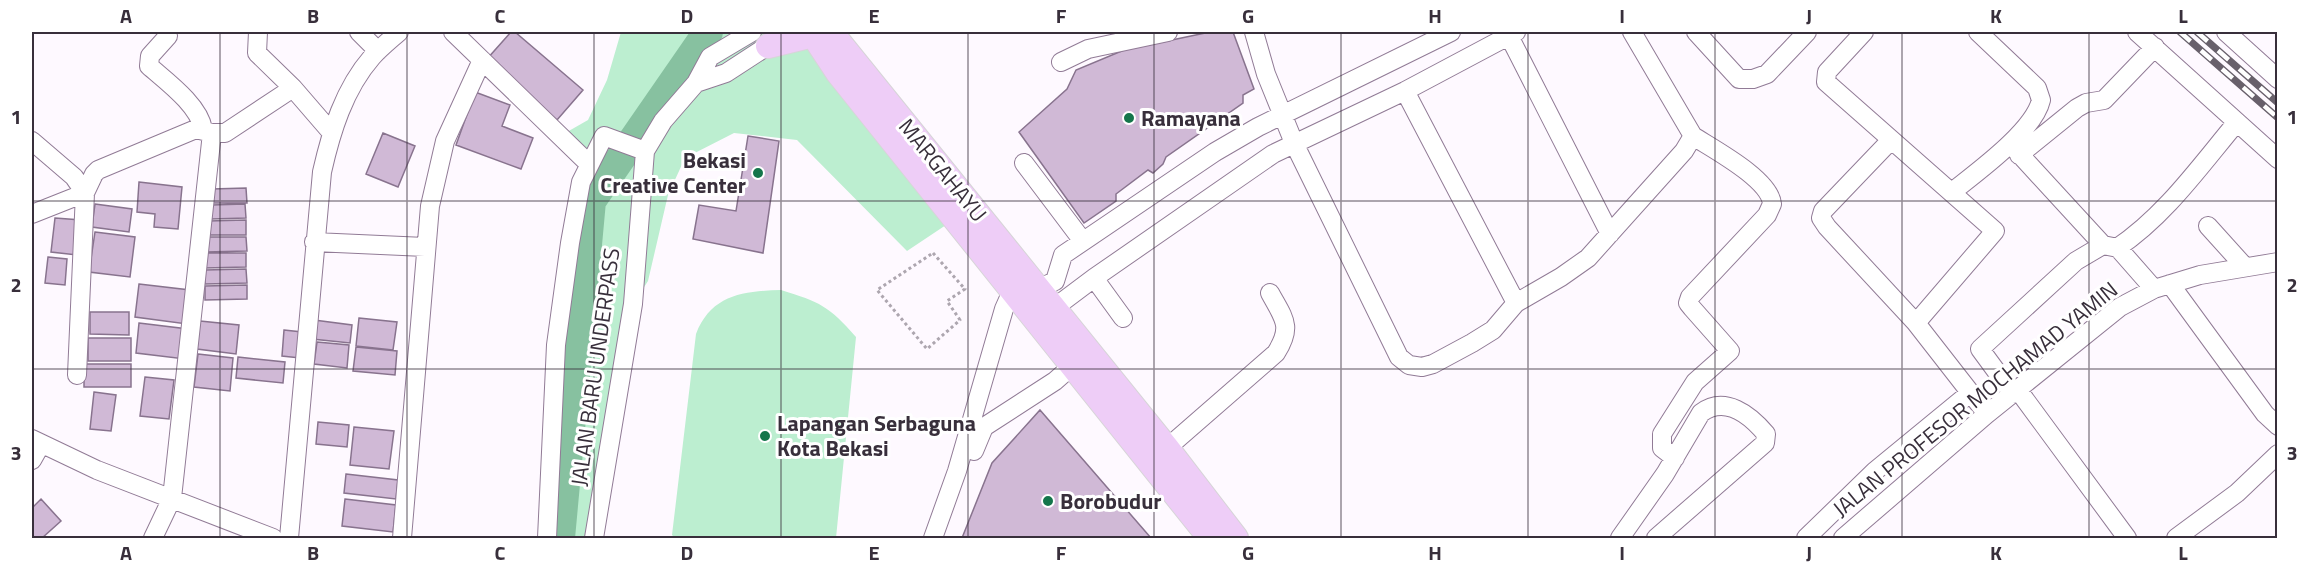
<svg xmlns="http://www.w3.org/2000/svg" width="2309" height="570" viewBox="0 0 2309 570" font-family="'Titillium Web',sans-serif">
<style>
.green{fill:#bceed0}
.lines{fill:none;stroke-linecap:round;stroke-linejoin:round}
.river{stroke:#87c1a0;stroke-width:30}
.building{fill:#d0b9d6;stroke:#88738e;stroke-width:1.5}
.minor-casing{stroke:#917b96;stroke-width:20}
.major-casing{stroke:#d7d5d8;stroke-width:26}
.path{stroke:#ada6af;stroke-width:3;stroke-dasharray:3 3;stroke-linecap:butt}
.minor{stroke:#fff;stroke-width:18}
.major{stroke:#eecdf7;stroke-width:24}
.rail-casing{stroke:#68606b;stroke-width:7}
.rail{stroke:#fff;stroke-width:4.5;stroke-dasharray:14;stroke-linecap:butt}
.grid{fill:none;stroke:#382f3b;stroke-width:1.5;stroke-opacity:0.55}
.poi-dot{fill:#14754b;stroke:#fff;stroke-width:2}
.labels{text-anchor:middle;stroke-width:6;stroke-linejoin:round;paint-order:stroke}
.poi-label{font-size:22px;font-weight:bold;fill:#382f3b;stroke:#fff;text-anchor:start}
.street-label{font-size:22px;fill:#382f3b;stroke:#fff}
.neatline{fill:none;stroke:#382f3b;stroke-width:2}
.grid-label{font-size:20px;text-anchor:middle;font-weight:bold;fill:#382f3b}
</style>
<rect width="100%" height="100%" fill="#fef9ff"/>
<path class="green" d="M621,32H756L813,35L955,219L907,251L797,140L734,133L685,158L668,195L648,281L633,304L594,538H547L556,345L589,164L560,136L588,120L607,80Z
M781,290C820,302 829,306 856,337L836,538H675L672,535L696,334C711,295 743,291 781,290Z"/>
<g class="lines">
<path class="river" d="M560,538L591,201L708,32"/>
</g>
<path class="building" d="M511,32H515L583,90L557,120L487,59Z
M1210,32H1233L1254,89L1243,95V103L1166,157L1163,164L1153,173L1148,170L1116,194V201L1084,223L1019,132L1067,89L1076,70L1124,50Z
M475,92L510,105L502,126L533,138L521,169L456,145Z
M383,133L415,146L398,187L366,174Z
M748,136L779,141L763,253L693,239L699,205L736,211Z
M139,182L182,187L178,229L154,227L155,214L137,212Z
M246,188L247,203H212V189Z
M95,204L132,209L129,232L92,227Z
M245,204L246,218L211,219V205Z
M55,218L81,220L77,255L51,252Z
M246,220V235H208V221Z
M95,232L135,237L130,277L89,272Z
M204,237H246L247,251L205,252Z
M204,253H246V267L204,268Z
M48,257L67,259L65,285L45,283Z
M246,269L247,283L205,284V270Z
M139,284L190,290L187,324L135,317Z
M247,285V299L205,300V286Z
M90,312H129V335L90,334Z
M359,318L397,322L393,350L356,346Z
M314,320L352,325L350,343L312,339Z
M200,321L239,325L236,354L197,349Z
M139,323L188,329L185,359L136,353Z
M284,330L302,332L300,358L282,356Z
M88,338H131V361H88Z
M317,342L349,345L347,368L314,364Z
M356,347L397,351L395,375L353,371Z
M198,354L233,358L230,391L194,387Z
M238,357L285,362L283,383L236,378Z
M84,364H131V387H84Z
M145,377L174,380L169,419L140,416Z
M94,392L116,395L111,431L90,429Z
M1040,410L1151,538H962L992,463Z
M318,422L349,425L347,447L316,444Z
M354,427L394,431L389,469L350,465Z
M346,474L398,480L396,499L344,493Z
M41,499L61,521L42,538H32V508Z
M345,499L396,505L393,532L342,526Z"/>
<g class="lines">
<defs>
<path id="minor" d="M258,32L257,53L293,88L331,132
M359,32L378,51
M453,32L589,164
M1254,32L1266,74L1294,143L1399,357L1409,365L1422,367L1433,364L1472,343L1493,330L1516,303L1561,277L1588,258L1684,151L1693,136L1632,32
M1507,32L1610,234
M1696,32L1739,79H1753L1767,74L1807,32
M1864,32L1827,72L1826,82L1995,231L1916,323L1987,414
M2137,32L2278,159
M2226,32L2278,79
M168,36L150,56L149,66C166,81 199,105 203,129
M1061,62L1088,49L1168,32
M696,83L726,73L778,39
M1405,91L1516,303
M1891,140L1823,211L1821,218L1827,227L1916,323
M32,141L74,177L85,193
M2013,147L2103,245
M2019,155L2077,108L2086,103L2104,100L2155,47
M1024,163L1082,240
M1952,192C1977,172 2034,131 2041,100L2037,88L1978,32
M32,214L85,193
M2208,226L2245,267
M314,242L425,247
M2117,248C2165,216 2200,166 2237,122
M1094,278L1123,318
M2170,284L2265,414L2278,426
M1038,289L1055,281L1063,255L1215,152L1258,127L1451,32
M1054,308L1094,278L1273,154L1405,91L1516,32
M77,375L85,193L94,174L98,170L196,129L212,133H225L293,88
M2018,390L2127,538
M2013,394L1980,349L2076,261L2103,245L2118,248L2154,289
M32,439L97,470L273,538
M1167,448L1276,353C1293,326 1284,319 1270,293
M974,451L984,427L1055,381L1072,366
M1675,458L1662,448V434L1695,382L1730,351L1692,308L1688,303L1690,297L1767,215L1772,204C1770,179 1713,149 1693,136
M32,460L41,444
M153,538L172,498L212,133
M289,538L322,172C331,132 344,89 372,57C380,48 390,40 399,32
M402,538L430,206L445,141L482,60
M547,538L556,345L570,243L581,182L604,136L645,151
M594,538L633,304L645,151L663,121L696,83L710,57L752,32
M933,538L957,471L1004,309L1008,300L1024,288
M1620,538L1665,474L1701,413C1725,395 1750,415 1766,434L1765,443L1656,538
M1806,538L1875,471L1970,393
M1843,538L1987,414L2120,307L2154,289L2200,275L2278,262
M2176,538L2237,493L2278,454"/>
<path id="major" d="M811,32L838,73L1210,538
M831,32L1167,448L1236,538
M768,46L813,35"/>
</defs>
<use href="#minor" class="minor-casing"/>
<use href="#major" class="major-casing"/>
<path class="path" d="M933,253L965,289L947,301L960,320L927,349L877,290Z"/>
<use href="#minor" class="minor"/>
<use href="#major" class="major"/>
<defs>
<path id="rail" d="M2180,32L2278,118
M2197,32L2278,103"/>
</defs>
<use href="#rail" class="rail-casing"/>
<use href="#rail" class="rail"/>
</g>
<path class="grid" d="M220,32V538M407,32V538M594,32V538M781,32V538M968,32V538M1154,32V538M1341,32V538M1528,32V538M1715,32V538M1902,32V538M2089,32V538M32,201H2278M32,369H2278"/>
<g class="poi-dot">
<circle cx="1129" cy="118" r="6"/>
<circle cx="758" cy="173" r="6"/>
<circle cx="765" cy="436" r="6"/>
<circle cx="1048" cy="501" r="6"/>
</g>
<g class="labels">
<g class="poi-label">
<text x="1141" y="126">Ramayana</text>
<text x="746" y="168" text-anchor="end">Bekasi<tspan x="746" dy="25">Creative Center</tspan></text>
<text x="777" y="431">Lapangan Serbaguna<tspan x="777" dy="25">Kota Bekasi</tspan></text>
<text x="1060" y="509">Borobudur</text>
</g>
<g class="street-label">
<text transform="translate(943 170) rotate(51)" y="8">MARGAHAYU</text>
<text transform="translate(595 367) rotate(-82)" y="8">JALAN BARU UNDERPASS</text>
<text transform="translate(1975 399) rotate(-39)" y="8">JALAN PROFESOR MOCHAMAD YAMIN</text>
</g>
</g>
<rect width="2309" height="570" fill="none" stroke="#ffffff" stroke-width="66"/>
<rect x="33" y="33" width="2243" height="504" class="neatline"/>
<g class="grid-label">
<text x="126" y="23">A</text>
<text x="313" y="23">B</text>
<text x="500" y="23">C</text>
<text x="687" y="23">D</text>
<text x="874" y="23">E</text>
<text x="1061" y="23">F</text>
<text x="1248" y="23">G</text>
<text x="1435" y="23">H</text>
<text x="1622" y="23">I</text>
<text x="1809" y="23">J</text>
<text x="1996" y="23">K</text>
<text x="2183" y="23">L</text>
<text x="16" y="124">1</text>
<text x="2292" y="124">1</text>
<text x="16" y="292">2</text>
<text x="2292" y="292">2</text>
<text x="16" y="460">3</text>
<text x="2292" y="460">3</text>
<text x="126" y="560">A</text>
<text x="313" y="560">B</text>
<text x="500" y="560">C</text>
<text x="687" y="560">D</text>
<text x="874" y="560">E</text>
<text x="1061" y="560">F</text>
<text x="1248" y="560">G</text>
<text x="1435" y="560">H</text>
<text x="1622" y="560">I</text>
<text x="1809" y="560">J</text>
<text x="1996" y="560">K</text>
<text x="2183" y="560">L</text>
</g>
</svg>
